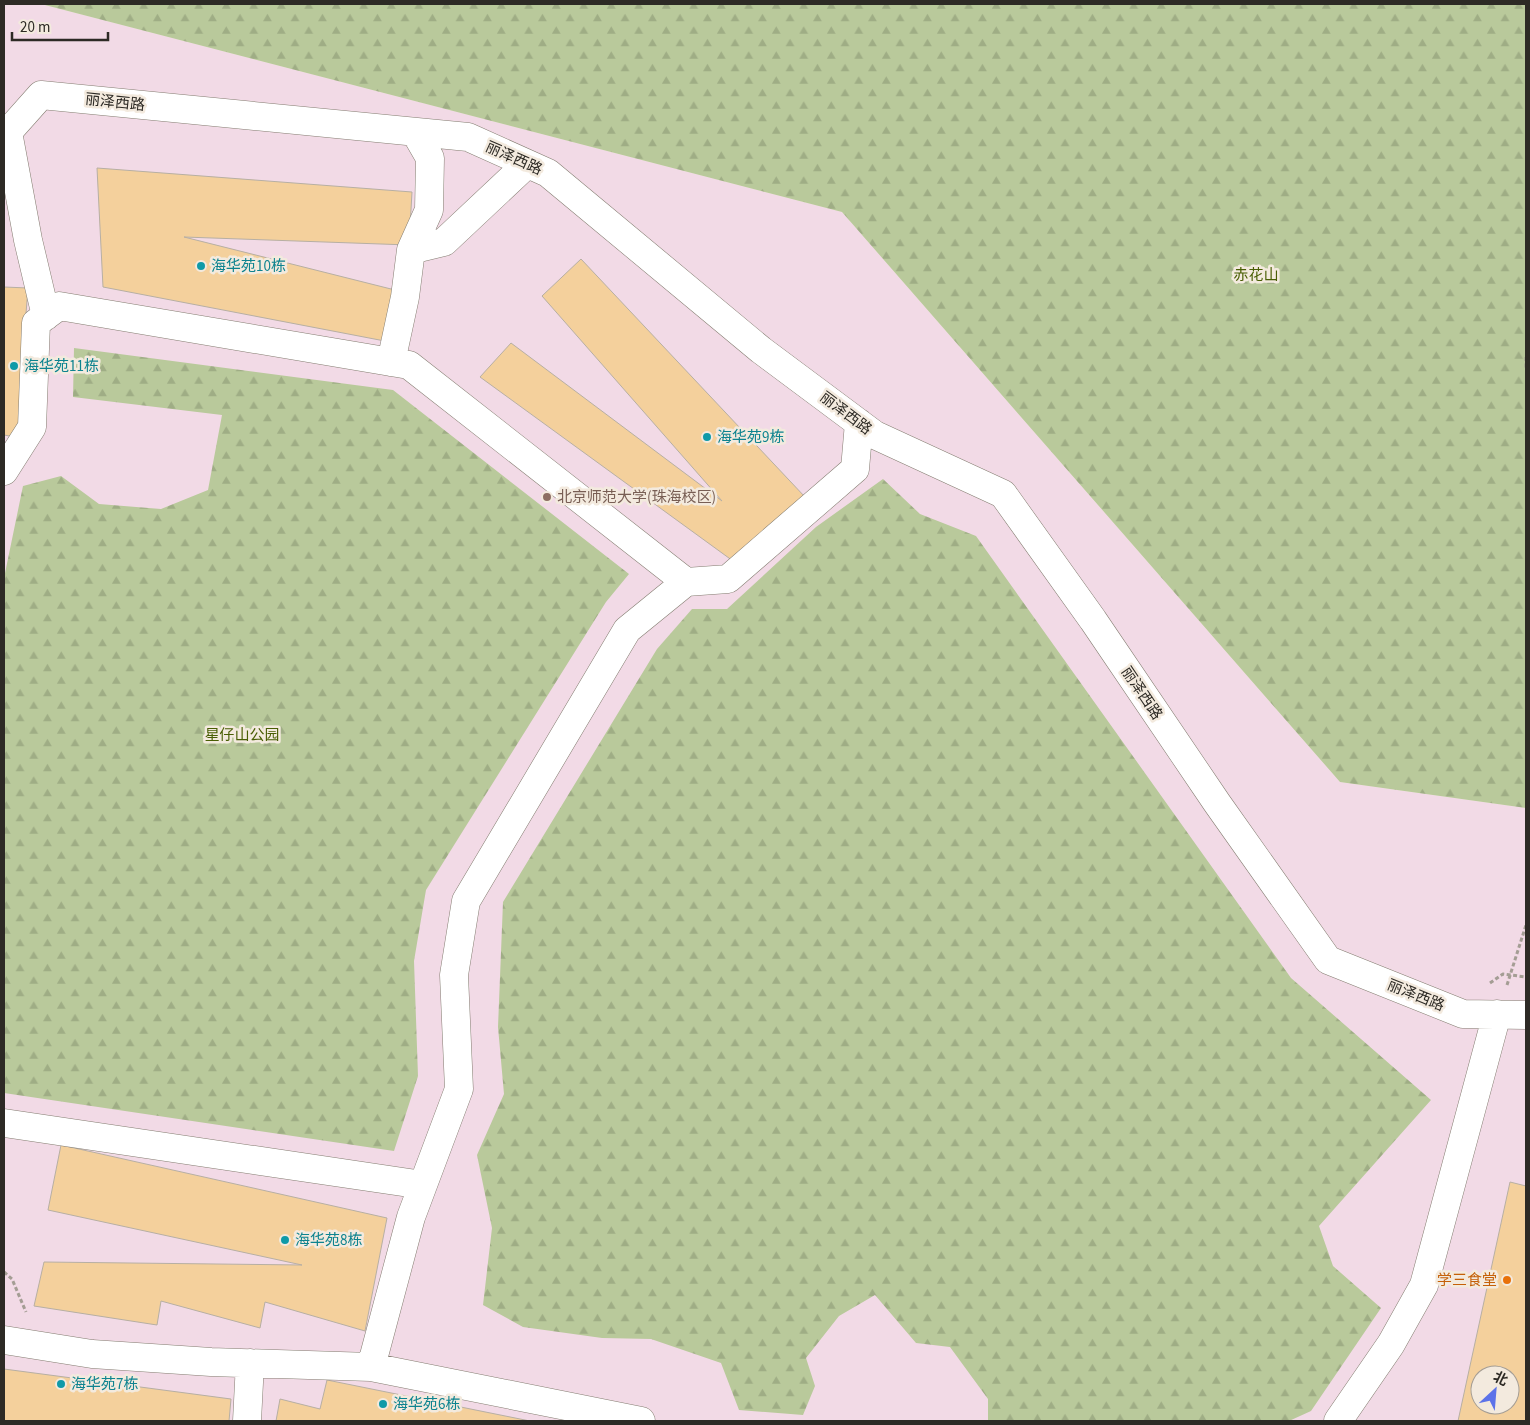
<svg xmlns="http://www.w3.org/2000/svg" width="1530" height="1425" viewBox="0 0 1530 1425" font-family="'Source Sans 3','Noto Sans SC',sans-serif">
<style>
.education{fill:#f2dae6;fill-rule:evenodd}
.forest{fill:url(#forest-firs)}
.building{fill:#f4d09c;stroke:#b7afa3;fill-rule:evenodd}
.lines{fill:none;stroke-linecap:round;stroke-linejoin:round}
.minor-casing{stroke:#847d71;stroke-width:29}
.path{stroke:#a49d94;stroke-width:3;stroke-dasharray:4 2.5;stroke-linecap:butt}
.minor{stroke:#fff;stroke-width:28}
.culture-dot{fill:#0f9aa8;stroke:#f3eade;stroke-width:2}
.education-dot{fill:#8d6e63;stroke:#f3eade;stroke-width:2}
.food-dot{fill:#e8710a;stroke:#f3eade;stroke-width:2}
.labels{text-anchor:middle;stroke-width:5;stroke-linejoin:round;paint-order:stroke}
.street-label{font-size:15px;fill:#2d2a25;stroke:#f3eade}
.culture-label{font-size:15px;fill:#0d838f;stroke:#f3eade;text-anchor:start}
.park-label{font-size:15px;fill:#495e04;stroke:#f3eade}
.education-label{font-size:15px;fill:#785e54;stroke:#f3eade;text-anchor:start}
.food-label{font-size:15px;fill:#c56008;stroke:#f3eade;text-anchor:end}
</style>
<defs>
<pattern id="forest-firs" width="22" height="20" patternUnits="userSpaceOnUse" patternTransform="scale(1.25)"><rect width="22" height="20" fill="#b9c99b"/><path d="M5 1l3.5 6h-7zM16 11l3.5 6h-7z" fill="#9fad85"/></pattern>
</defs>
<rect width="100%" height="100%" fill="#f3eade"/>
<path class="education" d="M4,4H41L842,212L1340,782L1526,808V1421H4ZM1480,1375H1510V1405H1480Z"/>
<path class="forest" d="M41,4H1526V808L1340,782L842,212Z
M74,348L393,390L629,574L606,602L426,890L414,961L418,1076L394,1151L4,1093V578L23,486L61,476L99,504L161,509L208,490L222,415L73,397Z
M883,479L920,514L976,536L1291,978L1431,1100L1319,1226L1333,1266L1381,1308L1311,1411L1289,1421H988V1399L950,1347L916,1343L875,1295L839,1316L806,1358L815,1386L803,1415L739,1410L721,1363L651,1339L602,1338L523,1327L483,1305L492,1228L477,1155L504,1094L498,1027L503,902L657,649L692,609H727L816,527Z"/>
<path class="building" d="M97,168L412,192L409,245L184,237L399,291L390,342L103,287Z
M581,259L805,497L733,561L480,377L511,343L722,501L542,296Z
M4,287L28,288L24,339L25,393L15,437L4,435Z
M61,1145L387,1218L365,1331L265,1302L260,1328L161,1301L157,1325L34,1306L44,1262L302,1265L48,1210Z
M1510,1182L1526,1186V1421H1458ZM1480,1375H1510V1405H1480Z
M4,1369L231,1399L229,1421H4Z
M327,1380L530,1421H276L280,1399L320,1409Z"/>
<g class="lines">
<defs>
<path id="minor" d="M8,132L28,240L46,316
M4,133L8,132L41,95L468,137L548,173L761,350L875,435L1003,494L1093,620L1217,803L1328,960L1463,1014L1526,1015
M411,250L444,242L527,164
M391,362L405,297L411,250L429,210L430,158L415,132
M4,471L32,427L36,323L59,306L409,365L686,582L627,630L466,901L454,975L459,1089L411,1217L371,1367
M686,582L728,579L855,469L859,423
M4,1123L423,1185
M4,1340L92,1354L211,1362L371,1367L641,1421
M247,1421L250,1363
M1338,1421L1391,1344L1424,1285L1497,1014"/>
</defs>
<use href="#minor" class="minor-casing"/>
<path class="path" d="M1526,357V370
M1490,983L1503,974L1526,977
M1507,985L1526,925
M4,1272L12,1279L26,1312"/>
<use href="#minor" class="minor"/>
</g>
<g class="culture-dot">
<circle cx="201" cy="266" r="5"/>
<circle cx="14" cy="366" r="5"/>
<circle cx="707" cy="437" r="5"/>
<circle cx="285" cy="1240" r="5"/>
<circle cx="61" cy="1384" r="5"/>
<circle cx="383" cy="1404" r="5"/>
</g>
<circle class="education-dot" cx="547" cy="497" r="5"/>
<circle class="food-dot" cx="1507" cy="1280" r="5"/>
<g class="labels">
<g class="street-label">
<text transform="translate(115 102) rotate(6)" y="5">丽泽西路</text>
<text transform="translate(514 158) rotate(24)" y="5">丽泽西路</text>
<text transform="translate(846 413) rotate(37)" y="5">丽泽西路</text>
<text transform="translate(1142 693) rotate(56)" y="5">丽泽西路</text>
<text transform="translate(1416 995) rotate(22)" y="5">丽泽西路</text>
</g>
<g class="culture-label">
<text x="211" y="271">海华苑10栋</text>
<text x="24" y="371">海华苑11栋</text>
<text x="717" y="442">海华苑9栋</text>
<text x="295" y="1245">海华苑8栋</text>
<text x="71" y="1389">海华苑7栋</text>
<text x="393" y="1409">海华苑6栋</text>
</g>
<g class="park-label">
<text x="1256" y="280">赤花山</text>
<text x="242" y="740">星仔山公园</text>
</g>
<g class="education-label">
<text x="557" y="502">北京师范大学(珠海校区)</text>
</g>
<g class="food-label">
<text x="1497" y="1285">学三食堂</text>
</g>
</g>
<rect width="1530" height="1425" fill="none" stroke="#2d2a25" stroke-width="10"/>
<g transform="translate(1495 1390) rotate(26)"><circle r="24" fill="#f3eade" stroke="#a49d94"/>
<path d="M0-4L9 19L0 12L-9 19Z" fill="#5c72e9"/>
<text y="-8" font-size="14" font-weight="bold" text-anchor="middle" fill="#2d2a25">北</text>
</g>
<path d="M12 32v8h96v-8" fill="none" stroke="#2d2a25" stroke-width="2.5"/>
<text x="20" y="32" font-size="15" fill="#2d2a25" stroke="#f3eade" stroke-width="4" paint-order="stroke">20 m</text>
</svg>
